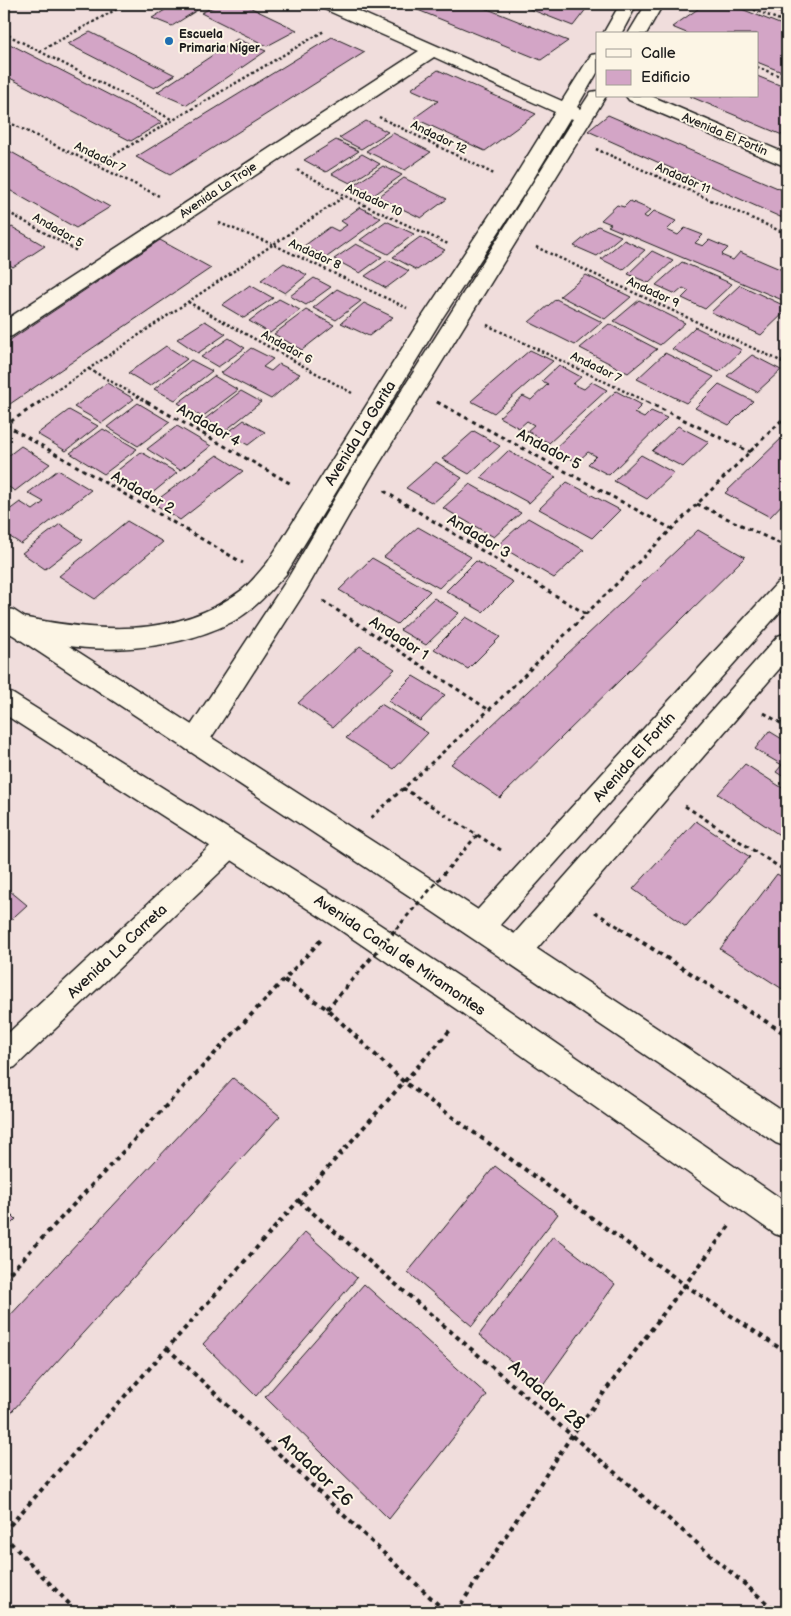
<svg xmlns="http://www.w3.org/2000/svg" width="791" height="1616" viewBox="0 0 791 1616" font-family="'Balsamiq Sans',sans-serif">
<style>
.building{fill:#d3a5c6;stroke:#1c1c1c}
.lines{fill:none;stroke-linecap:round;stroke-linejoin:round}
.minor-casing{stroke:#1c1c1c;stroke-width:3}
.primary-casing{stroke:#1c1c1c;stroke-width:3}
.path-far2{stroke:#1c1c1c;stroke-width:2.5;stroke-dasharray:2.5 2.5;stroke-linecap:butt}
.path-far1{stroke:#1c1c1c;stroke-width:3;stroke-dasharray:4 4;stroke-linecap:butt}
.path{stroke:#1c1c1c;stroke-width:4;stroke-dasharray:4.5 4.5;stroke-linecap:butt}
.minor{fill:#fcf5e5;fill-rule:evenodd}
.primary{fill:#fcf5e5;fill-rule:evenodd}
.path-bridge-far1{stroke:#1c1c1c;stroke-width:3;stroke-dasharray:4 4;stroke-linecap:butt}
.path-bridge{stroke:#1c1c1c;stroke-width:4;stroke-dasharray:4.5 4.5;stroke-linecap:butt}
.poi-dot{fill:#1f6fb2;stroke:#fcf5e5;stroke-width:2}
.labels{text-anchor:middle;stroke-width:4;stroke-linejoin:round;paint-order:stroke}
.far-poi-label{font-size:12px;font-weight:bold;fill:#1c1c1c;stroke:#fcf5e5;text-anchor:start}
.far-street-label{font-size:12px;fill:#1c1c1c;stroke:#fcf5e5}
.street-label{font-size:15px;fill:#1c1c1c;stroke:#fcf5e5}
.near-street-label{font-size:18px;fill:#1c1c1c;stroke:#fcf5e5}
</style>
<rect width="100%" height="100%" fill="#f0dddc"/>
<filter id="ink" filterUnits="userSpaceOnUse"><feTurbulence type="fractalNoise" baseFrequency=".02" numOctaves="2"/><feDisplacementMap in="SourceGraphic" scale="10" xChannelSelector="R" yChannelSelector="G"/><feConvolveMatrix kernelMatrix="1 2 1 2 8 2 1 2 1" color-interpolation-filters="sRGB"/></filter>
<g filter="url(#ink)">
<path class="building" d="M156,4H193L202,7L172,26L152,18L165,10L154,5Z
M219,4H243L297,30L267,46L201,13Z
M403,4H475L568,41L541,60Z
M517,4H590L573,26Z
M705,4H729L787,27V74L757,62V34H689L672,27Z
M757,4H787V15Z
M90,32L175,75L154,88L68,44Z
M332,37L365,52L170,175L136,157Z
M237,39L266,51L187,105L157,92Z
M4,41L162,122L131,141L4,75Z
M438,70L536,114L485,151L414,118L438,101L411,89Z
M757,76L787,88V137L689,96H757Z
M608,115L787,192V220L588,131Z
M366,121L388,132L361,149L339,138Z
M393,133L431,152L405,170L366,151Z
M336,140L359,151L326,172L304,160Z
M4,148L110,207L76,228L4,187Z
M362,154L380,164L350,183L332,174Z
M383,166L402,175L374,195L354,185Z
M404,178L447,199L421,218L378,197Z
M630,201L651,210L644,216L647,218L654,211L676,221L667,230L678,235L685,228L703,235L695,243L703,246L709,240L728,248L721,255L733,260L740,252L787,272V302L608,226L611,224L601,220L617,205L624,207Z
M360,207L381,218L327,257L304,246L330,227L338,231L347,225L341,221Z
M386,221L414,234L388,254L360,240Z
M598,226L621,236L597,256L574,246Z
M12,227L45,246L13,267L4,261V232Z
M420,237L445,250L417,270L393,257Z
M160,240L211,268L4,408V344Z
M624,240L645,250L623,270L601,259Z
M356,244L382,257L360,273L334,259Z
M652,251L673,261L649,283L628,274Z
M388,260L409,271L386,288L365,276Z
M682,262L732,284L705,309L682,298L689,291L683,288L676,294L656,285Z
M284,263L307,275L285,293L261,280Z
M586,275L631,297L605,319L560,296Z
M314,278L331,287L306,305L290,296Z
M250,285L273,298L244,318L222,305Z
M740,285L787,307V310L761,335L711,312Z
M337,289L361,301L336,320L313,308Z
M279,299L300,310L270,333L249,321Z
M556,299L602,322L575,345L529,322Z
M639,300L685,323L660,345L614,321Z
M364,303L393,317L369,336L341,323Z
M306,310L334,325L302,350L274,334Z
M205,321L226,334L198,353L177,339Z
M609,324L657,349L628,373L580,348Z
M695,327L742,350L719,372L672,349Z
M229,338L245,348L218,367L201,357Z
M166,346L187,359L150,386L128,373Z
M251,348L273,359L263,367L271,371L279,364L300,374L271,399L221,373Z
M530,350L553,361L494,413L471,401Z
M665,353L714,377L686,403L637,379Z
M752,355L781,370L757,392L727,376Z
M191,360L212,371L175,400L154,389Z
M559,365L581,377L573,384L584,389L592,382L607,390L549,443L527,431L534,425L527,421L519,428L499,417L523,396L531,400L548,384L542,381Z
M214,376L238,390L202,417L178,403Z
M107,383L134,399L102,423L74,407Z
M719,384L753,401L729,425L695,408Z
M241,391L261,402L225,431L205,419Z
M616,391L642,405L634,413L644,418L651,411L667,418L609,475L588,464L596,456L588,452L577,462L553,450Z
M138,403L170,422L138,446L107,427Z
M69,410L98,426L66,451L37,434Z
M244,420L265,432L248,445L227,433Z
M177,426L211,446L180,470L147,449Z
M678,426L709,442L683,467L652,451Z
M103,429L137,449L104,474L70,453Z
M474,431L500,446L469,474L442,459Z
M787,433V499L770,517L725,493Z
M21,446L50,464L15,491L4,484V459Z
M508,451L556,477L529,503L481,477Z
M141,452L177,473L145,499L109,477Z
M217,455L243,471L180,520L153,503Z
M641,455L674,473L647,499L614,481Z
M436,462L462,478L433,503L406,488Z
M58,470L91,490L21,544L4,533V514L20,502L33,510L44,502L28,493Z
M567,482L620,510L592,538L539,509Z
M470,484L521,513L494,537L443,508Z
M528,518L584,550L554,578L498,545Z
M127,521L163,542L95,599L59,576Z
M60,524L83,540L45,569L22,553Z
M418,527L471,557L439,588L384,557Z
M698,530L745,557L500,798L451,764Z
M372,558L430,591L397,624L339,590Z
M476,561L513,582L483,612L446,591Z
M434,598L459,613L426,645L400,630Z
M466,617L500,637L468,669L434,649Z
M360,646L395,669L333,727L298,703Z
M413,676L445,695L420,721L388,701Z
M381,704L428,733L394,769L346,738Z
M769,731L787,742V779L776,772L782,765L755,749Z
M745,764L787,791V840L718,794Z
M696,821L750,857L686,927L633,889Z
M777,874L787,880V985L784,990L720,949Z
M4,886L27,905L4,926Z
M233,1078L280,1116L4,1420V1322Z
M495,1166L558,1214L472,1326L408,1272Z
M4,1207L16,1219L4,1231Z
M305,1232L357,1278L256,1396L203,1344Z
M553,1236L615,1284L542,1386L479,1335Z
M364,1284L487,1395L389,1519L265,1397Z"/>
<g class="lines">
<defs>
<path id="minor" d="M319,4H342L562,101L591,55L597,54V73L577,107L580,109L591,92L597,91V96H606L369,480L306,590L204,749L195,752L186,749L182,741L186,733L288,578L351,471L573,119L570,118L529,186L441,320L286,574C269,592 253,611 232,622C164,656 79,655 8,633L4,626L8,619L17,616C95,632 175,640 242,590C252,582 260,571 268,562L420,320L509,186L555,112L434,57L12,336L4,338V321L419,51L322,8Z
M620,4H637L621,34H603Z
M646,4H663L646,34H628Z
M626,96H651L787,154V167L629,100Z
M787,579V604L490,936L480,940L470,936L465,927L470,918L778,582Z
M787,633V660L527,960L517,964L507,960L502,951L507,942L778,636Z
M230,833L240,837L244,845L240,853L15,1067L4,1071V1037L220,837Z"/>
<path id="primary" d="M4,608L13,610L428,877L787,1114V1147L776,1143L408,895L4,629Z
M4,691L13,694L353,907L484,993L787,1203V1238L775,1234L462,1013L333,925L4,714Z"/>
</defs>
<use href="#minor" class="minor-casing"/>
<use href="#primary" class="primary-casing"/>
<path class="path-far2" d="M4,4H9
M740,4L787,23
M4,33L173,120
M40,51L126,4
M757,67L787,79
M379,117L494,174
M4,120L161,197
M596,149L787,234
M97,165L324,31
M297,170L345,196L448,244
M4,210L77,251
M219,223L272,244L407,308
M536,247L787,364
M188,302L352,393
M487,325L649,403
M89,369L149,403
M437,402L439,403
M38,403L345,196"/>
<path class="path-far1" d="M147,402L293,485
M437,402L672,529
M647,402L750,452
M6,425L243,563
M4,426L40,402
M384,491L586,614
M697,504L787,547
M323,601L489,710
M764,713L787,727
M403,788L504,852
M685,806L787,872
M371,818L489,710L787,415
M595,912L622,929"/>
<path class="path" d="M620,928L787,1035
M284,980L327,1009L404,1082L685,1285L787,1353
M299,1201L777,1612
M4,1279L321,940
M167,1348L446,1612
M4,1532L452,1028
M4,1536L77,1612
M456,1612L572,1435L730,1225"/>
<use href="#minor" class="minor"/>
<use href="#primary" class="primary"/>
<path class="path-bridge-far1" d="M396,929L478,834"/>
<path class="path-bridge" d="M327,1009L397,928"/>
</g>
</g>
<circle class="poi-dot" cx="169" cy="41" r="5"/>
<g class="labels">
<g class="far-poi-label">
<text x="179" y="38">Escuela<tspan x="179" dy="14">Primaria Níger</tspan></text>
</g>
<g class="far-street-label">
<text transform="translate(725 134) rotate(23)" y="4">Avenida El Fortín</text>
<text transform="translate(439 137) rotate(26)" y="4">Andador 12</text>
<text transform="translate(100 157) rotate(26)" y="4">Andador 7</text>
<text transform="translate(683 178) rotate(24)" y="4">Andador 11</text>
<text transform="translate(218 190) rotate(-34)" y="4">Avenida La Troje</text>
<text transform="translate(374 200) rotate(25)" y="4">Andador 10</text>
<text transform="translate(58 230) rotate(30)" y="4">Andador 5</text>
<text transform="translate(315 254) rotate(25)" y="4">Andador 8</text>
<text transform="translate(653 292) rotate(25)" y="4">Andador 9</text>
<text transform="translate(287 347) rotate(29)" y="4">Andador 6</text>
<text transform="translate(596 367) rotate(26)" y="4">Andador 7</text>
</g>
<g class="street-label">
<text transform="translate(209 425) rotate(30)" y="5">Andador 4</text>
<text transform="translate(360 433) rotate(-58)" y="5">Avenida La Garita</text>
<text transform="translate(549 449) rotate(28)" y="5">Andador 5</text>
<text transform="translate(143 492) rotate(30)" y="5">Andador 2</text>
<text transform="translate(479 536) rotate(31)" y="5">Andador 3</text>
<text transform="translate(399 638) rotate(33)" y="5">Andador 1</text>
<text transform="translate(634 757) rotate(-48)" y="5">Avenida El Fortín</text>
<text transform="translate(117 951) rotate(-43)" y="5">Avenida La Carreta</text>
<text transform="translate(400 955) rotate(34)" y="5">Avenida Canal de Miramontes</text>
</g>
<g class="near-street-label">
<text transform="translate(547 1395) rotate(41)" y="6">Andador 28</text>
<text transform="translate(316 1470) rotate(44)" y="6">Andador 26</text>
</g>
</g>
<rect width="791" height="1616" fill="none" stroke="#fcf5e5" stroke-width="20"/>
<rect x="10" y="10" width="771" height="1596" fill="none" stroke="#1c1c1c" stroke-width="2" filter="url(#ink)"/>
<rect x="596" y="32" width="162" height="65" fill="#fcf5e5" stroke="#a29e95"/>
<rect x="606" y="49" width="25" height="8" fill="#fcf5e5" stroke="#a29e95"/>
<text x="641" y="58" font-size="15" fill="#1c1c1c">Calle</text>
<rect x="606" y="70" width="25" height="15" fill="#d3a5c6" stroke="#a29e95"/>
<text x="641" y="82" font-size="15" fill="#1c1c1c">Edificio</text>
</svg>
